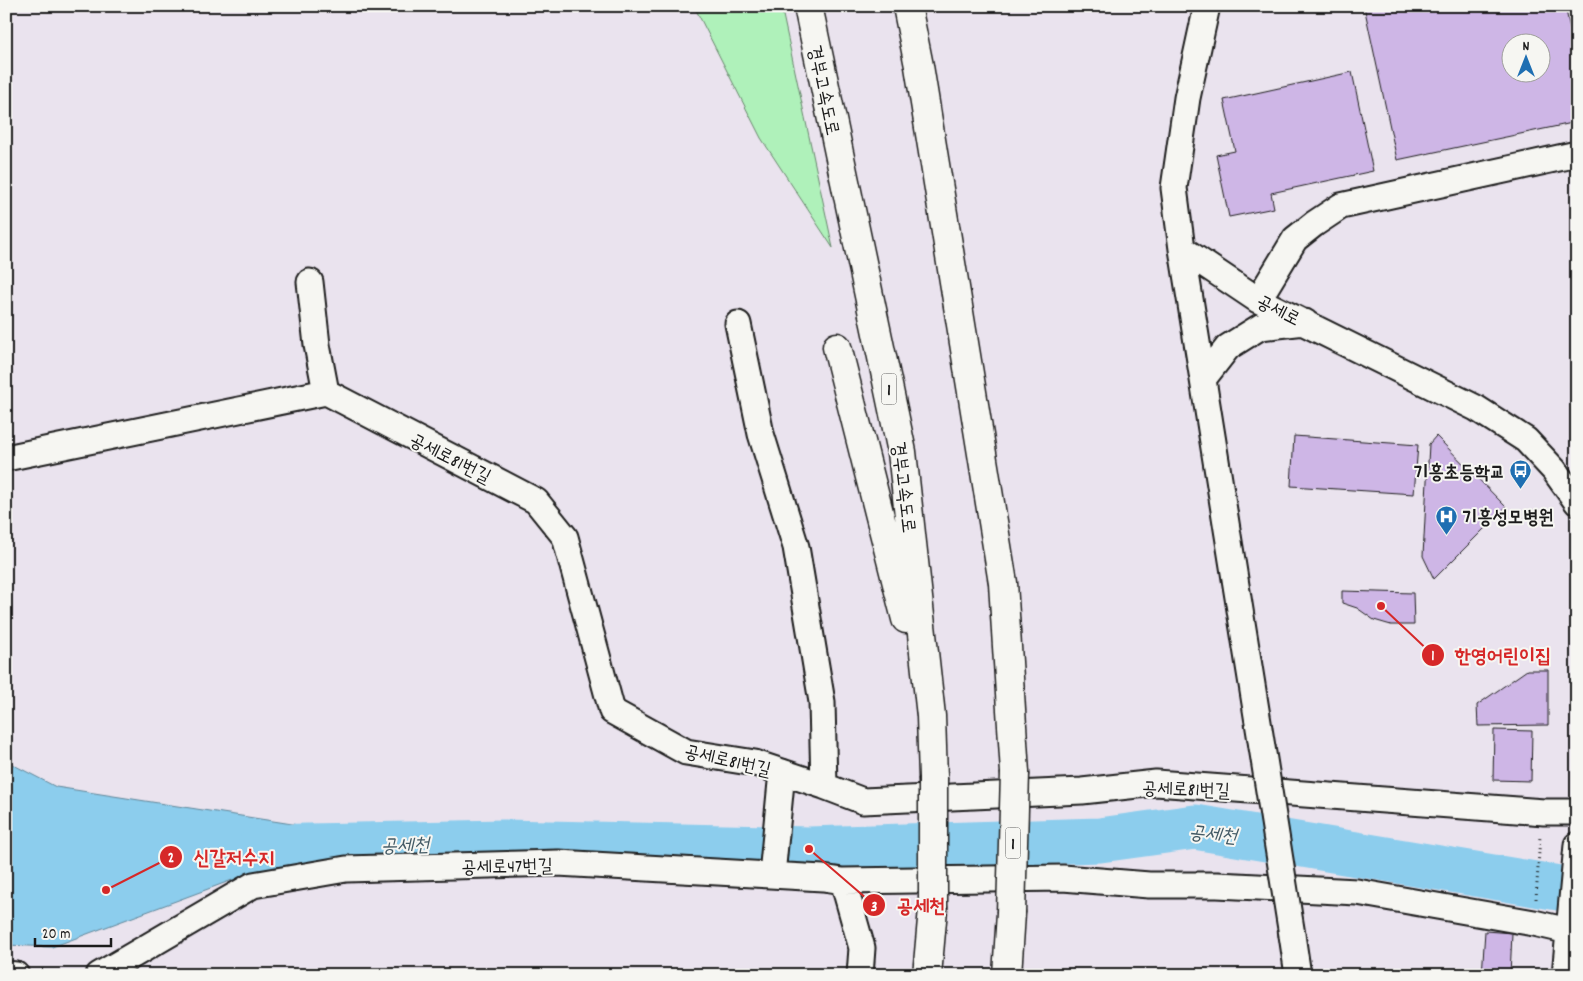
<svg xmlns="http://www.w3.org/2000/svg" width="1583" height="981" viewBox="0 0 1583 981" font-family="Dekko,'Poor Story',sans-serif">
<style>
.green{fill:#aff1ba;stroke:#66866b}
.water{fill:#8ccded;stroke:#5f8699}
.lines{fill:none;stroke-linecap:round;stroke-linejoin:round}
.river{stroke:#8ccded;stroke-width:45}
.building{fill:#ceb6e6;stroke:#1c1c1c;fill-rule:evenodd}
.minor-casing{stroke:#1c1c1c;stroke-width:29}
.highway-casing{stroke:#1c1c1c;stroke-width:31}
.path{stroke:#1c1c1c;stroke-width:3;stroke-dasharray:1 4;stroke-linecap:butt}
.minor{stroke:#f6f6f2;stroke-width:25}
.highway{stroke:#f6f6f2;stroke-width:28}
.minor-bridge-casing{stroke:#1c1c1c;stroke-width:29;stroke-linecap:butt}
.highway-bridge-casing{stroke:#1c1c1c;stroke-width:31;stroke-linecap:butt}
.minor-bridge{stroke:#f6f6f2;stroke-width:25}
.highway-bridge{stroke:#f6f6f2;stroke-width:28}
.labels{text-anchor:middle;stroke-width:4;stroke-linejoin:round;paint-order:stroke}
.shield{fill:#f6f6f2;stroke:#5d5d5c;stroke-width:1}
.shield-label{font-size:18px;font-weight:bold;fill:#1c1c1c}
.street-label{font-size:19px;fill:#1c1c1c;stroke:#f6f6f2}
.poi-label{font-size:19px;font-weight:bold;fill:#1c1c1c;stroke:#f6f6f2;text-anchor:end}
.water-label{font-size:20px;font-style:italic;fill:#435a65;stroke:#f6f6f2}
.leader{fill:none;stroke:#d62828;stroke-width:2}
.callout-dot{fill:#d62828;stroke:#f6f6f2;stroke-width:2}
.mark-label{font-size:15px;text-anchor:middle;font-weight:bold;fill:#fff}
.callout-label{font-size:20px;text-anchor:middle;font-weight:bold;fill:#d62828;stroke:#f6f6f2;stroke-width:4;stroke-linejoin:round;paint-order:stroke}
</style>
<rect width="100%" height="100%" fill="#eae3ee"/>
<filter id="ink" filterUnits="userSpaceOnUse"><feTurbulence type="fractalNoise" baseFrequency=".02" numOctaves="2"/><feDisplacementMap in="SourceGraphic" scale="10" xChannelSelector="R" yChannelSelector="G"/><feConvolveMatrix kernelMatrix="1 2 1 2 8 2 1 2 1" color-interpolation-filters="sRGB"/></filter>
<g filter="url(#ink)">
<path class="green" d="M694,6H781L833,248L761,138Z"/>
<path class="water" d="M6,761L56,787L356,834L52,947L6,945Z"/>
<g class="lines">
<path class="river" d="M260,847L504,842L809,849L1100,840L1195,827L1577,891"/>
</g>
<path class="building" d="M1364,6H1565L1577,60V122L1397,160ZM1510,42H1540V72H1510Z
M1352,72L1373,171L1271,193L1274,208L1229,217L1216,155L1235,151L1224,100Z
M1294,436L1418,445L1414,494L1291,486Z
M1436,436L1506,507L1434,579L1423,556L1429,444Z
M1342,591L1413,593L1414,625H1391L1374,620L1357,608L1342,603Z
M1527,670H1548V725L1478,726L1477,705Z
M1494,730L1532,731L1531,781L1493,780Z
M1485,931L1512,933L1510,975H1482Z"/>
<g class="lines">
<defs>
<path id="minor" d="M1207,6L1187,98L1174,188L1182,249L1262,747
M1182,249L1258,300L1476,408L1526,440L1554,470L1577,502
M310,282L317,345L326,392
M1258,300L1295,239L1314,224L1341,206L1577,154
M738,324L761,434L796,547L822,702L824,786
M1203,379L1228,347L1260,327L1305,322
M6,458L326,392L536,501L565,537L612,711L686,752L755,763L824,786L863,801L1082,791L1156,783L1544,812H1577
M772,875L782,772
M843,881L1063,878L1149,885H1217L1357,892L1534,923L1577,933
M1292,935L1298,975
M6,974L16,975
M99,975L253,885L346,869L558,863L823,878L843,881L862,948L860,975
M1565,975L1577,845"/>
<path id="highway" d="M808,6L902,452L931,716L933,778
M907,6L919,66L1003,583L1015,773
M837,347L906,619
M927,975L933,909
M1007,975L1011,913"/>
</defs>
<use href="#minor" class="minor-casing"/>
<use href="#highway" class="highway-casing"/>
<path class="path" d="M1536,899L1540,836"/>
<use href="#minor" class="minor"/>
<use href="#highway" class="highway"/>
<defs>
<path id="minor-bridge" d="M1262,747L1292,935"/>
<path id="highway-bridge" d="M933,909V778
M1011,913L1015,773"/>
</defs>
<use href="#minor-bridge" class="minor-bridge-casing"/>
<use href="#highway-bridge" class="highway-bridge-casing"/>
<use href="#minor-bridge" class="minor-bridge"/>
<use href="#highway-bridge" class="highway-bridge"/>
</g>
</g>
<defs>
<symbol id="bus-pin" viewBox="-11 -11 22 30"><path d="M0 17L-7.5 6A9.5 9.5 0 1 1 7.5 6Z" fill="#1f6fb2" stroke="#f6f6f2"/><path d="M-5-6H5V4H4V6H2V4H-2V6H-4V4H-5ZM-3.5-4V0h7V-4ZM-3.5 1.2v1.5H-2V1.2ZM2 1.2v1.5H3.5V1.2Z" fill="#fff"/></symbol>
<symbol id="hospital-pin" viewBox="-11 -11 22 30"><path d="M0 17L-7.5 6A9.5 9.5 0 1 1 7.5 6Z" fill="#1f6fb2" stroke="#f6f6f2"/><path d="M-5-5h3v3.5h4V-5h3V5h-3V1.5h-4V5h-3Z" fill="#fff"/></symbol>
</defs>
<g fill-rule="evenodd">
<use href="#bus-pin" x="1508" y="458" width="25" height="34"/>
<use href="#hospital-pin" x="1434" y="504" width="25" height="34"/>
</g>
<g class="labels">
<g class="shield">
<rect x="881.5" y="373.5" width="15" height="31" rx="4"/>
<rect x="1005.5" y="827.5" width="15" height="31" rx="4"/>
</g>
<g class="shield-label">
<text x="889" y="395">1</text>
<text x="1013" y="849">1</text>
</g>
<g class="street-label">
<text transform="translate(825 90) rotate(78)" y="7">경부고속도로</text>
<text transform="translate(1279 309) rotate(27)" y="7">공세로</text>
<text transform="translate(451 457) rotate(27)" y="7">공세로81번길</text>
<text transform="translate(905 487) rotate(83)" y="7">경부고속도로</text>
<text transform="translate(728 759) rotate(13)" y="7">공세로81번길</text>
<text transform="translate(1186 788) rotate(2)" y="7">공세로81번길</text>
<text transform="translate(507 865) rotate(-1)" y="7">공세로47번길</text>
</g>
<g class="poi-label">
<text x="1505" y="478">기흥초등학교</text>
<text x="1462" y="523" text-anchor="start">기흥성모병원</text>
</g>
<g class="water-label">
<text transform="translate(1213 833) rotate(6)" y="7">공세천</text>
<text transform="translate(405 844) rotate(-1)" y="7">공세천</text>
</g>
</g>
<path class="leader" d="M1381 606L1433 655M106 890L171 857M809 849L874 905"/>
<g class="callout-dot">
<circle cx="1381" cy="606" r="5"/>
<circle cx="106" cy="890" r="5"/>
<circle cx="809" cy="849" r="5"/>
<circle cx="1433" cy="655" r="12"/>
<circle cx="171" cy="857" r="12"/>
<circle cx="874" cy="905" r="12"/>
</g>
<g class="mark-label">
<text x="1433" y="660">1</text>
<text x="171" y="862">2</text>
<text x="874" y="911">3</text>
</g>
<g class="callout-label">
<text x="1503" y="662">한영어린이집</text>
<text x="234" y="864">신갈저수지</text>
<text x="921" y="912">공세천</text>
</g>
<rect width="1583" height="981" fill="none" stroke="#f6f6f2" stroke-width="25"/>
<rect x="12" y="12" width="1558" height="956" fill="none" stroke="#1c1c1c" stroke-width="2" filter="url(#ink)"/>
<g transform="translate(1526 58)"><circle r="24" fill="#f6f6f2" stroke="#9f9f9c"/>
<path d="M0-4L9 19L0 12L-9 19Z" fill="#1f6fb2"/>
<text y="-8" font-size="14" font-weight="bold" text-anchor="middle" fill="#1c1c1c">N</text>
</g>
<path d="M35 938v8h76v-8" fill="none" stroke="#1c1c1c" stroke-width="2.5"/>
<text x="42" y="938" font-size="15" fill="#1c1c1c" stroke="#f6f6f2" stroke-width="4" paint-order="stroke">20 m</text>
</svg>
